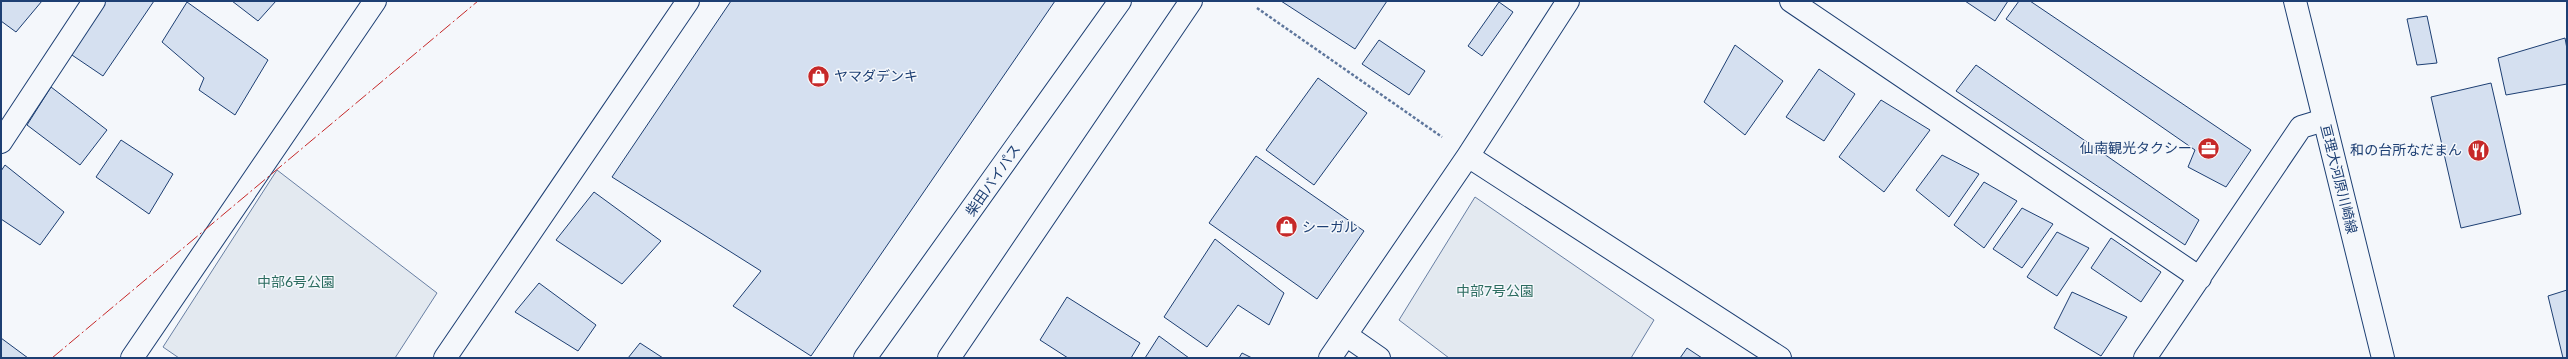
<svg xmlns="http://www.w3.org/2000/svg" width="2568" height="359" viewBox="0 0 2568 359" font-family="Lato,'Noto Sans JP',sans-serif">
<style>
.green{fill:#e3e9f0;stroke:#687fa3}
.building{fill:#d5e0f0;stroke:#1d3f73}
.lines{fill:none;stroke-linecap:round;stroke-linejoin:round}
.minor-casing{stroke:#1d3f73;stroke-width:24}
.primary-casing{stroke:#1d3f73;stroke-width:24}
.trunk-casing{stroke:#1d3f73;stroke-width:24}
.path{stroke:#5e769c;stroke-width:2.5;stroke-dasharray:3 2;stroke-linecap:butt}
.minor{stroke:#f4f7fb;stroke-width:22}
.primary{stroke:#f4f7fb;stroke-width:22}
.trunk{stroke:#f4f7fb;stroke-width:22}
.power{stroke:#c62828;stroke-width:1;stroke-dasharray:14 3 2 3;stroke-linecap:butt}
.labels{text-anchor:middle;stroke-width:3;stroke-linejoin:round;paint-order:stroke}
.poi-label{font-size:14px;fill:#1d3f73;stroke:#f4f7fb;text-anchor:start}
.street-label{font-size:14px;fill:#1d3f73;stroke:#f4f7fb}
.park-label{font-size:14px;fill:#2c6c60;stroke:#f4f7fb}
</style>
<rect width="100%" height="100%" fill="#f4f7fb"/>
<path class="green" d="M277,170L437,293L395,358H179L163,347Z
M1475,197L1654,320L1631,358H1449L1399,320Z"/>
<path class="building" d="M1,1H42L16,32L1,21Z
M105,1H154L103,76L69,53Z
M232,1H276L258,21Z
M731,1H1055L811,356L733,306L761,271L612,177Z
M1281,1H1387L1355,49Z
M1965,1H2008L1995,21Z
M2019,1H2030L2251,150L2226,187L2188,167L2195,150L2006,19Z
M187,2L268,60L235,115L199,90L204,78L162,42Z
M1499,2L1513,12L1482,56L1468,46Z
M2427,16L2437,63L2417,65L2407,19Z
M2565,38L2567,49V84L2506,95L2498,58Z
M1379,40L1425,71L1409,95L1362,64Z
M1735,45L1783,81L1745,135L1704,102Z
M1976,65L2199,220L2185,245L1956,91Z
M1819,69L1855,94L1824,141L1786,117Z
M1318,78L1367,113L1314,185L1266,150Z
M2491,83L2521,214L2461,228L2431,97Z
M51,87L107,130L80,165L27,125Z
M1881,100L1930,130L1884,192L1839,157Z
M121,140L173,174L149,214L96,177Z
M1942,155L1979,174L1949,217L1916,190Z
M1256,156L1364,231L1317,299L1209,223Z
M5,165L64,212L40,245L1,219V171Z
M1984,182L2017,201L1984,248L1954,225Z
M594,192L661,241L622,284L556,240Z
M2022,208L2053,224L2022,268L1993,249Z
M2057,232L2089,248L2057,296L2027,277Z
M2111,238L2161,272L2141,302L2091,268Z
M1215,239L1284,293L1269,325L1238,305L1207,347L1164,317Z
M539,283L596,325L578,351L515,312Z
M2567,290V358H2563L2548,296Z
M2072,292L2127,317L2101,356L2054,328Z
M1067,297L1140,343L1131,358H1068L1040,340Z
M1159,336L1189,358H1145Z
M1,338L28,358H1Z
M640,343L663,358H628Z
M1687,348L1702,358H1680Z
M1242,353L1252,358H1239Z"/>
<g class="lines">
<defs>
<path id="minor" d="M1791,1L2200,278
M1,142L94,1
M1468,156L1780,358
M1346,335L1379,358
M132,358L375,1
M445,358L688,1
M1330,358L1468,156L1568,1
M2145,358L2301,127L2324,120"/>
<path id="primary" d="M2295,1L2383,358"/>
<path id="trunk" d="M865,358L1120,1
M949,358L1191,1"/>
</defs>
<use href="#minor" class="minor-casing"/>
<use href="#primary" class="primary-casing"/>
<use href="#trunk" class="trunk-casing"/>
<path class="path" d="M1257,8L1442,137"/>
<use href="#minor" class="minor"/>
<use href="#primary" class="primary"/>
<use href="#trunk" class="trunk"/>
<path class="power" d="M52,358L478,1"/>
</g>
<defs>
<symbol id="shop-disc" viewBox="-11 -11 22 22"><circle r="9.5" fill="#c62828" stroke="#f4f7fb"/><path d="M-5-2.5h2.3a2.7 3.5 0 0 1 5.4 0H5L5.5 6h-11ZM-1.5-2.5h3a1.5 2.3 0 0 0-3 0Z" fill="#fff"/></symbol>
<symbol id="office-disc" viewBox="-11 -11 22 22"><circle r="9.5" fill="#c62828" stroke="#f4f7fb"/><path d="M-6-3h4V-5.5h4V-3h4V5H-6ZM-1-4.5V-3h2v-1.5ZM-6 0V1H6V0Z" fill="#fff"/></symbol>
<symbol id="restaurant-disc" viewBox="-11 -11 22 22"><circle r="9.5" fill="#c62828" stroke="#f4f7fb"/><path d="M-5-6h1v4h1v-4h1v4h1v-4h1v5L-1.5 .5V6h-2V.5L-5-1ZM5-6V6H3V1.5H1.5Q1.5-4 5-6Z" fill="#fff"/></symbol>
</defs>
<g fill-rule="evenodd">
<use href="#shop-disc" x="806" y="64" width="25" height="25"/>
<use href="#office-disc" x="2196" y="136" width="25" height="25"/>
<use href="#restaurant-disc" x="2466" y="138" width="25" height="25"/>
<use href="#shop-disc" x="1274" y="214" width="25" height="25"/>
</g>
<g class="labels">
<g class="poi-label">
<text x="834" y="81">ヤマダデンキ</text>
<text x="2192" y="153" text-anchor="end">仙南観光タクシー</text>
<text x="2462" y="155" text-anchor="end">和の台所なだまん</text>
<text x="1302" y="232">シーガル</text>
</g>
<g class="street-label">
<text transform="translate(2339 179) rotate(76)" y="5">亘理大河原川崎線</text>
<text transform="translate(993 180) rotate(-55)" y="5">柴田バイパス</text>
</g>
<g class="park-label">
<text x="296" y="287">中部6号公園</text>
<text x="1495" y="296">中部7号公園</text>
</g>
</g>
<rect width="2568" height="359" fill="none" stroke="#1d3f73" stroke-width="4"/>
</svg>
